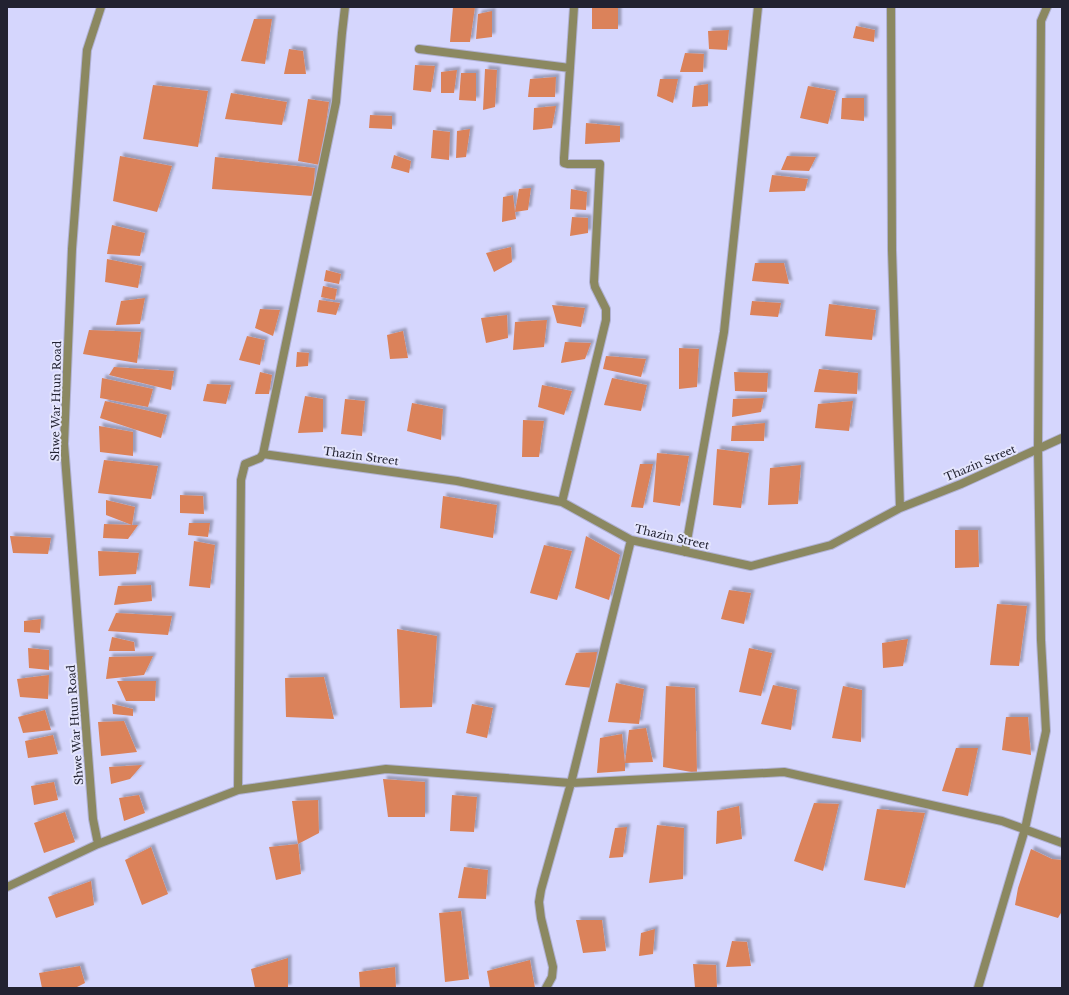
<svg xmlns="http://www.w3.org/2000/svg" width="1069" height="995" viewBox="0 0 1069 995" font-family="'Libre Baskerville',serif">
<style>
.building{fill:#db825a;filter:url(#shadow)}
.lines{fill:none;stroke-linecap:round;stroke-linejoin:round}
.minor-casing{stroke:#b1b2d4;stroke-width:10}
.minor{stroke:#8b8861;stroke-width:8}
.labels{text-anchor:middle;stroke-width:4;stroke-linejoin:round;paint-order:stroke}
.street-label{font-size:11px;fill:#222231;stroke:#e4e5fd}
</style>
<defs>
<filter id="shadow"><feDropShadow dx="3.5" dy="-3.5" stdDeviation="1" flood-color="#0004"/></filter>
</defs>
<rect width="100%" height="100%" fill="#d5d6fd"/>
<path class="building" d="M453,7H475L470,42H450Z
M592,7H618V29H592Z
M492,11V37L476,39L478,14Z
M254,19H272L265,64L241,61Z
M856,26L875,30L874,42L853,38Z
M729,30L727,50L709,49L708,31Z
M289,49L303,51L306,74H284Z
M685,53L704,54L703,72H680Z
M415,65L435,66L431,92L413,90Z
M485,69L497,70L495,107L483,110Z
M457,70L454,93H441V72Z
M461,73H476V101L459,100Z
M556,77L555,97H528L530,79Z
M660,79H678L673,103L657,96Z
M708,84V106L692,107L694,86Z
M153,85L208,91L198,147L143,139Z
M808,86L836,91L828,124L800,118Z
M231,93L287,102L282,125L225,119Z
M842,98H864V121L841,119Z
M308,99L329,102L320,165L298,161Z
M556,106L552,128L533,130L534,108Z
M370,115L392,116V129L369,128Z
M586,123L620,126V142L585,144Z
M470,129L466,157L456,158L457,131Z
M433,130L450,132L449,160L431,158Z
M394,155L411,161L409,173L391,168Z
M120,156L172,166L157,212L113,201Z
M787,156L816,157L809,171L781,170Z
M215,157L315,168L313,196L212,189Z
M772,175L808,179L805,191L769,192Z
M531,188L528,210L515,212L516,219L502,222L503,197L513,195L515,212L519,189Z
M571,189L587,192L586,210L570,209Z
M572,217L588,218V233L570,236Z
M112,225L145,233L140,256L107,254Z
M511,247L512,262L494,272L486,253Z
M107,259L142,266L138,288L105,282Z
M755,263H784L789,284L752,281Z
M326,270L341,274L339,284L324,281Z
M323,286L337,289L335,300L321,297Z
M145,298L140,324L116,325L121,301Z
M319,300L340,303L336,315L317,312Z
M752,301L781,303L778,317L750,315Z
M829,304L876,310L872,340L825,336Z
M552,305L585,308L581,327L557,323Z
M260,309L280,310L273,336L255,328Z
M507,315L508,338L486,343L481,318Z
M547,320L544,347L513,350L515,322Z
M89,330L141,332L137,363L83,354Z
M403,331L408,358L390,359L387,335Z
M247,336L265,340L260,365L239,360Z
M565,342L591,343L585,359L561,363Z
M679,348L699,349L697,387L679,389Z
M297,352L309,353L308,366L296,367Z
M606,356L646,359L641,377L603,369Z
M114,367L174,371L171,390L109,375Z
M819,369L858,373L857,394L814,392Z
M260,372L272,375L269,394H255Z
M734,372L768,373L767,392L735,391Z
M102,378L153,389L148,407L100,398Z
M612,378L647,385L641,411L604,405Z
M207,384L231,385L226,404L203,401Z
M542,385L572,391L564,415L538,407Z
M305,396L323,399V432L298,433Z
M764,398L761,412L732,417L733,399Z
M345,399L365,401L362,436L341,434Z
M105,401L167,415L161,438L100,418Z
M853,401L849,431L815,428L818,404Z
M412,403L443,409L441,440L407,431Z
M523,420L544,421L539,457H522Z
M765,423L764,441H731L732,426Z
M99,426L133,432V456L100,452Z
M717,449L749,453L741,508L713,505Z
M657,453L689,456L680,506L653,502Z
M104,460L158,466L151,499L98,493Z
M640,464H653L643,508L631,507Z
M801,465L798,504L768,505L770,468Z
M180,495L203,496L204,514L180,513Z
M443,496L497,505L493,538L440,528Z
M106,500L135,507L132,525L106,515Z
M189,523H210L208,537L188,535Z
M104,524L132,525H138L128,539L103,538Z
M955,530H978L979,567L955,568Z
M10,536L51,538L48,554L13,553Z
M586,536L620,555L609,600L575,588Z
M194,541L215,545L210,588L189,586Z
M544,545L572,551L557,600L530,593Z
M98,551L139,553L136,574L99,576Z
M151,585L152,601L114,605L118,586Z
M729,590L751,593L744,624L721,619Z
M997,604L1027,606L1019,666L990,665Z
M116,613L172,616L168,635L108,631Z
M41,619L40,633L24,632V621Z
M397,629L437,636L432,707L400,708Z
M112,637L134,642L135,651H109Z
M908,639L903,666L883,668L882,643Z
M28,648L49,650V670L29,668Z
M749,648L772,653L761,696L739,692Z
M597,652L593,688L565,685L576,653Z
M153,656L144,675L106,679L109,657Z
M49,675L48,699L20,697L17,679Z
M324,677L334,719L286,717L285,678Z
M117,681H156L155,701H126Z
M616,683L644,689L639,724L608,722Z
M773,685L797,690L791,730L761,724Z
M666,686L695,688L697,773L663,767Z
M843,686L862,690L861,742L832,738Z
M112,704L133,709V716L113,714Z
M472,704L493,708L487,738L466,733Z
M45,710L51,730L23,733L18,717Z
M1006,717H1028L1031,755L1002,750Z
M124,721L137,752L101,756L98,722Z
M646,728L653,762L625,763V771L597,773L600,738L622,734L625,763L629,730Z
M53,735L58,754L28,758L25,741Z
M956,748H978L968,796L942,791Z
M142,765L130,779L111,784L109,767Z
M383,779L425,782V817H388Z
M54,782L58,800L34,805L31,786Z
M139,795L145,813L124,821L119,798Z
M452,795L477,797L474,832L450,831Z
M318,800L319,833L298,844L292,801Z
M814,803L839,804L823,871L794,861Z
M739,806L742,839L716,844L717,811Z
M877,809L925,813L905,888L864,880Z
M65,812L75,842L44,853L34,823Z
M657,825L684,828L683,879L649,883Z
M627,827L623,857L609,858L615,828Z
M298,844L301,874L276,880L269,847Z
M151,847L168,894L142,905L125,860Z
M1031,849L1052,859L1062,860V911L1058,918L1015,905L1018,888Z
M464,867L488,870L486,899L458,898Z
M91,881L94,905L56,918L48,897Z
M461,911L469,979L445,982L439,913Z
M576,920H602L606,951L583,953Z
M655,929L653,954L639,956L641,933Z
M732,941L747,942L751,966L726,967Z
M288,958V988H255L251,969Z
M530,960L535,988H490L487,971Z
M693,964L716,965L717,988H695Z
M80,966L85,983L75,988H42L39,973Z
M395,967L396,988H360L359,972Z"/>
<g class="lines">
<defs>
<path id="minor" d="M891,7L892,250L900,508
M419,49L570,68
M263,454L457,481L562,502L631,540L751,566L831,545L900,508L961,484L1062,438
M562,502L606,320V309L595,287L594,282L600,164H568L564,163V158L574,7
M685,552L724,332L758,7
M238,790L241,480L245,464L260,458L263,454L336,102L342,33L345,7
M98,844L93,819L64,444L72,249L87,50L101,7
M7,887L98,844L238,790L386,769L571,783L784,772L1002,821L1062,843
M546,988L552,977L553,967L541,918L539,902L541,890L571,783L631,540
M978,988L1025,829L1046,731L1041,640L1038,450L1041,21L1047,7"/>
</defs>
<use href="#minor" class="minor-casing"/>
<use href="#minor" class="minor"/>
</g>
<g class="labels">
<g class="street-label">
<text transform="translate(56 401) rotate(-89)" y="4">Shwe War Htun Road</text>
<text transform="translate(361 456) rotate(8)" y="4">Thazin Street</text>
<text transform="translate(980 463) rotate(-23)" y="4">Thazin Street</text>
<text transform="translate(672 537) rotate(13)" y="4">Thazin Street</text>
<text transform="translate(75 725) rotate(-94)" y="4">Shwe War Htun Road</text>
</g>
</g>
<rect width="1069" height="995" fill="none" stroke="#222231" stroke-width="16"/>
</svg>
